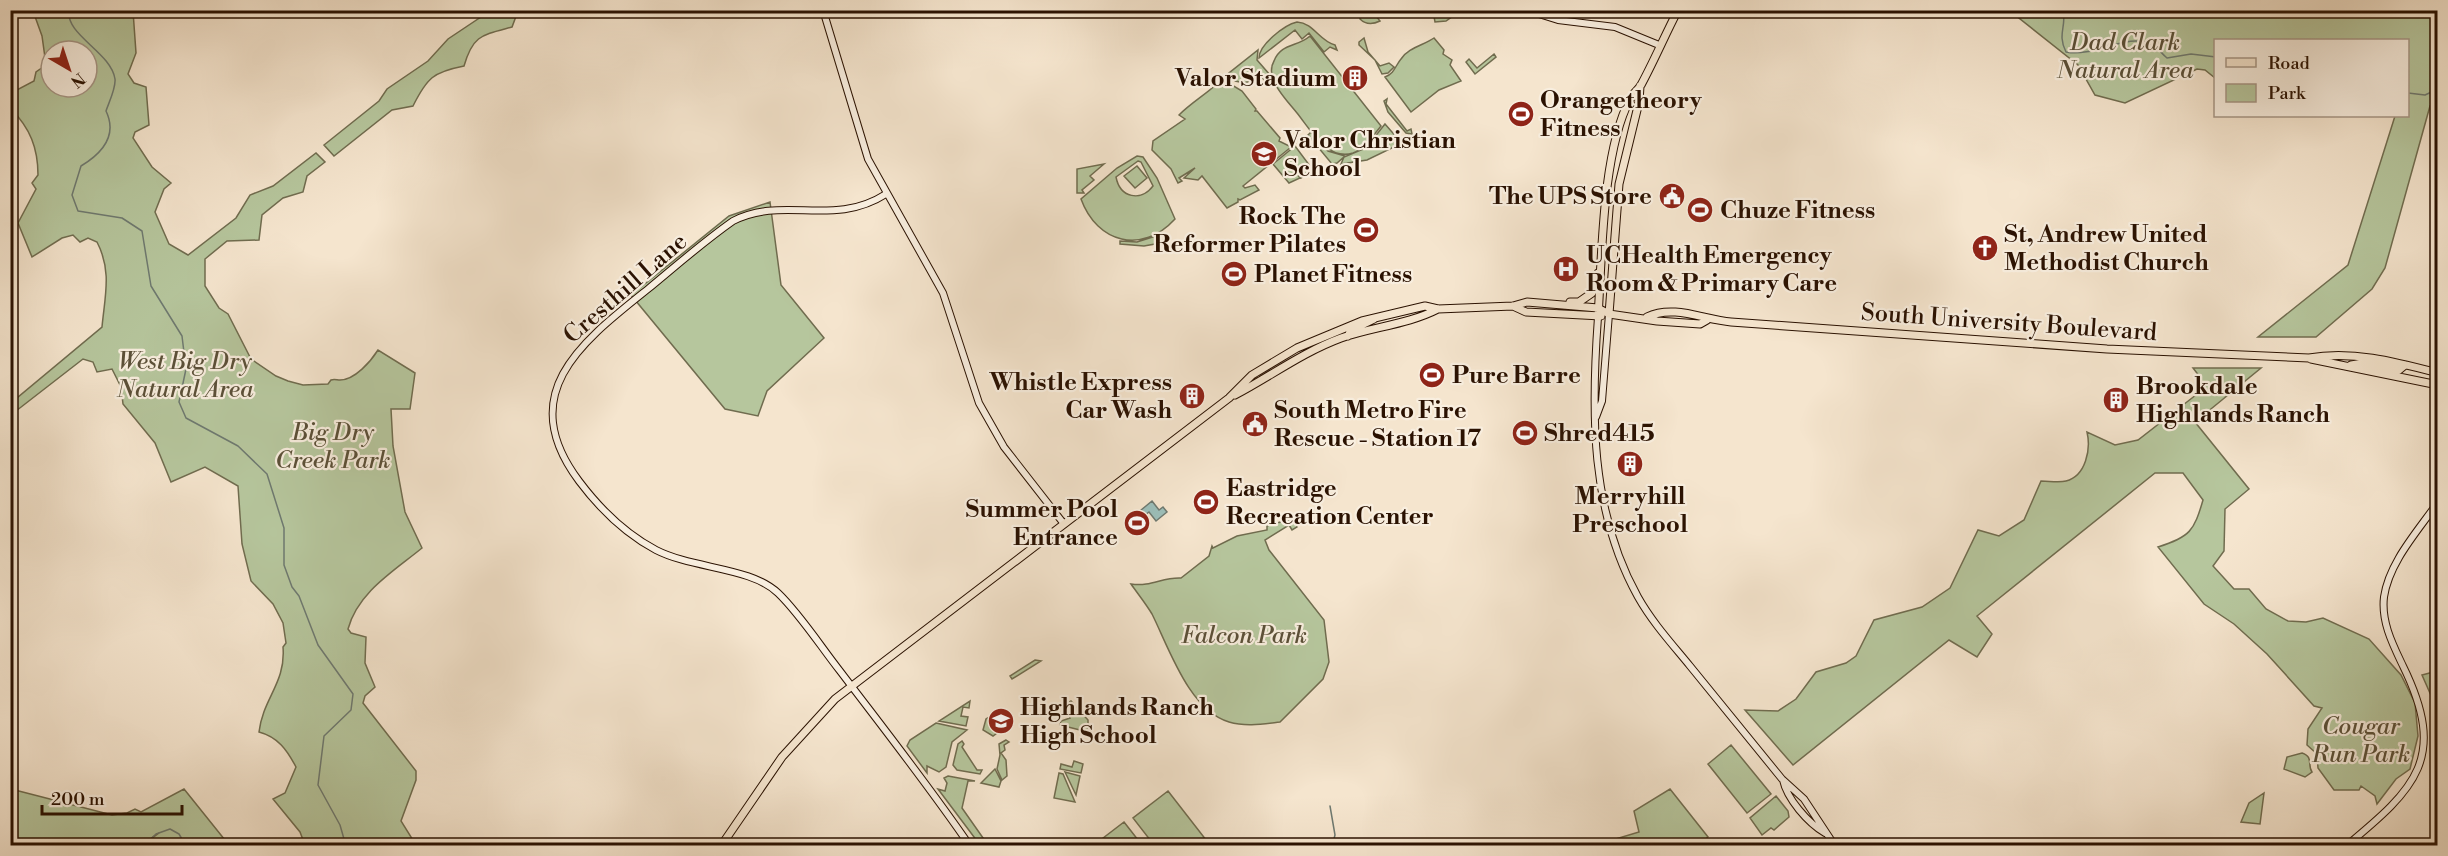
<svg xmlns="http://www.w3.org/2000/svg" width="2448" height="856" viewBox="0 0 2448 856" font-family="'Libre Bodoni',serif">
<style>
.green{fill:#b6c69d;stroke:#706c4f;stroke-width:1.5;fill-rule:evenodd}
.water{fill:#9cbfba;stroke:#6e7970;stroke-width:1.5}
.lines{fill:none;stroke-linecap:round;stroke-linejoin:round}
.stream{stroke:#6e7970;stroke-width:1.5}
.secondary-casing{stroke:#2a1101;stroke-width:8}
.primary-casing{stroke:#2a1101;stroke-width:9}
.secondary{stroke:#f8eedf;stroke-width:6}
.primary{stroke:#f5e5ce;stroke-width:7}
.labels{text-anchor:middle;stroke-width:4.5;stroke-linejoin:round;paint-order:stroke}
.park-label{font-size:24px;font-style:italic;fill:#5b5038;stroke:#f8eedf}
.poi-label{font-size:24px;font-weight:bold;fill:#2a1101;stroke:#f8eedf;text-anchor:start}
.street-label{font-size:24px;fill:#2a1101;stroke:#f8eedf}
</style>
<rect width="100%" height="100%" fill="#f5e5ce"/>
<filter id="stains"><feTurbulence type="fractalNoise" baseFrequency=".00333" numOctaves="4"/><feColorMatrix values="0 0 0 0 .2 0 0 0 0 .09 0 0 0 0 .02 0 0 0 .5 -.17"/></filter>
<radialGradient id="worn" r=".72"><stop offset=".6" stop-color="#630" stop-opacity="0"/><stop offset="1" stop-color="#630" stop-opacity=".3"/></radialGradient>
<path class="green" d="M33,11H133L136,53L128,74L134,83L146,87L149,125L135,132L133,138L152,167L171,183L164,189L155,212L169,244L188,255L236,218L250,195L273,186L316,153L325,162L307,176L303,192L283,198L262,215L259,240L227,241L205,259V286L219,308L228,314L251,359L276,376L288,381L303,385L328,384L331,380C334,379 337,380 340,380C355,380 371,361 378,350L415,373L410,409H391L393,446L405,512L422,548C394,571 358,592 348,629L351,633L366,637L365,663L375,687L365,696L363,703L416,771V780L401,821L416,845H305L300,832L273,799L285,793L296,767C287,750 278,737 259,732C263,698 286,683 283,647L286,643L283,623L273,604L251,581L242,544L238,486L205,467L171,482L155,443L123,404L121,387L112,369L97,372L93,362L83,359L16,411L11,403L102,327C105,295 112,271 97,242L88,238L80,242L73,235L62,238L32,257L18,223L36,189L32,183L38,175C38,148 30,128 11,109V88L17,90L34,81L36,72L46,65L42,36ZM51,51H87V87H51Z
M490,11H518L512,27C482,35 473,35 464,66C433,72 427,78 413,106L392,110L334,156L324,145L379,101L387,89L428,61L448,39Z
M1360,11H1367V17L1376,16L1380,21C1372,25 1365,24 1360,19Z
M1433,11L1453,12V16L1446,21L1435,22Z
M2010,11H2437V105L2430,106L2385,268L2372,289L2316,337H2258L2348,265L2395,116H2408V40H2216L2215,78L2205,70L2197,69L2125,103L2095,95L2078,65Z
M1297,22C1314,23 1319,41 1335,45L1337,50L1330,47L1324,52L1309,33L1302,39L1295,30L1259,58C1259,45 1284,25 1297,22Z
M1310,36L1381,126L1373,136V130C1369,140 1364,149 1353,153C1327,161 1310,129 1297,113C1289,103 1277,91 1273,79C1271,73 1271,66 1274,61C1281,43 1298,47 1310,36Z
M1364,38L1368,52L1380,66L1389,63L1394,67L1388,73L1382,74L1375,60L1359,45V42Z
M1434,38L1444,50L1443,54L1452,60L1450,65L1461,81L1439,90L1411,112L1385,77C1395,73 1395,66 1401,59C1408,48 1424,45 1434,38Z
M1258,50L1257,60L1270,75L1264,80L1261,76L1245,83L1235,81L1229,73Z
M1494,54L1496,57L1475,74L1466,62L1469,59L1477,68Z
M1222,79L1242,91L1256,109L1255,111H1257L1280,138L1279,141L1289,146L1296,143L1243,186L1245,188L1255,185L1259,190L1240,200L1238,199V202L1227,208L1202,176L1198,180L1184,178L1195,168L1179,178L1182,181L1178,183L1171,169L1152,150L1153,141L1185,119L1179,115C1193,101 1210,92 1222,79Z
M1387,99L1386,104L1407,131L1411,129L1412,134L1406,133L1388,112L1384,101Z
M1385,124L1399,140L1396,146L1367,160L1341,164L1344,157L1366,148Z
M1311,132L1328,151L1345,156L1337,163L1332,164L1308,135Z
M1295,146L1313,170L1301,178L1298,175L1300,178L1289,183L1273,164Z
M1137,156L1143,157L1157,178L1175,219C1142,255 1097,243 1081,199L1117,168ZM1138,161L1141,162L1153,186C1141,202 1120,198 1116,177Z
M1104,164L1090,176L1094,180L1082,190L1084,193H1077V169Z
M1137,166L1147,178L1135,188L1124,176Z
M770,202L781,285L824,338L767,391L758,416L725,409L631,295L729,216Z
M1159,235L1161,239L1155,244L1144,246L1120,244V241L1137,242Z
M2193,368H2261L2195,422L2249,489L2225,509L2224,551L2213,566L2234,589H2249L2266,609L2288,621L2306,622L2323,618L2369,639L2401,675L2415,703L2418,736L2410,769L2396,779L2377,804L2375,796L2361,786L2359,790H2334L2318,768L2317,754L2307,745L2308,729L2322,708L2314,706L2267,654L2234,624L2204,604L2158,547C2190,537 2194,531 2203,500L2183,473H2155L1977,616L1992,634L1977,657L1949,640L1793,765L1745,710L1778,711L1796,699L1816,672L1846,663L1856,656L1874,620L1922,607L1950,588L1978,530L1999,536L2024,520L2041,481C2049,481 2059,483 2066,481C2086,476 2091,449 2087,432L2115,445L2138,440L2201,391L2200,377Z
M1294,518L1297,527L1292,530L1289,525L1265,540L1269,550L1324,620L1329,662L1323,679L1280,722C1263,724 1246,727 1229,722C1189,710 1169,648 1152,614C1146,604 1138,594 1131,584C1152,587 1162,577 1181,578L1209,556L1212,546L1213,548L1237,536L1267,530V526Z
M1035,660L1041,661L1012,679L1010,676Z
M2437,671H2438L2437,753L2432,751L2437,709L2422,675Z
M970,701L969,708L963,707L961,716L968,717L966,726L939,721Z
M1071,701L1088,720V732L1060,725L1061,721L1070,718L1065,709L1068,707L1066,704Z
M989,717L997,733L993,736L983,730L986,719Z
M936,723L967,730L952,742L946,767L939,772L927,766V773L907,746L910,740Z
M1006,740L1009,742L1004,745L1005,750L1001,753L1006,760L1007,776L1002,780L997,769L1000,755L999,744Z
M962,741L964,744L962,747L977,770H982L980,774L957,770L953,765L958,744Z
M1731,745L1771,794L1747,813L1708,764Z
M2302,753C2314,757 2307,765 2312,772L2305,777L2284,769L2287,757Z
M1074,761L1083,764L1081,773L1060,769L1061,764L1072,767Z
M995,769L1001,781L999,787L981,783Z
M1065,772L1080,776L1076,795Z
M1059,773L1063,774L1075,802L1054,798Z
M948,776L975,781H968L962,808L988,845H980L938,789L945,791L947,783L944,778Z
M11,789L112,815L127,813L135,809L141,812L184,789L229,845H143L159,833L141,845L11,844Z
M1670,789L1708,837L1698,845H1559L1599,844L1639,832L1634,811Z
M1168,791L1210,845H1154L1133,818Z
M2264,793L2260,824L2241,822L2249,803Z
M1776,796L1788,811L1789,817L1774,830L1771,828L1762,835L1750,818Z
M1124,822L1142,845H1094Z"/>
<path class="water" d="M1152,501L1159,510L1163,507L1167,512L1156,521L1149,512L1145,515L1141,510Z"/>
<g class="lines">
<path class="stream" d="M69,10C65,35 111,52 115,79C116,88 109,102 106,111C118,136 101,154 81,166L72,195L78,211L122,218L142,231L151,286L182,336L186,369L179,402L186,418L238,446L267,474L284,528V565L292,587L299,596L318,645L353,694L351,710L324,736L318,785L340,825L346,846
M2031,10H2035
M2061,10C2069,23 2056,33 2066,52C2096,58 2127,31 2153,45C2158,48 2162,54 2167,58L2191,54L2216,57
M2408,93L2425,95L2438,89
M1330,806L1335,835L1332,846
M143,846L156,834L170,829L179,834L186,846"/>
<defs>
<path id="secondary" d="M823,10L868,159L943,293L979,403L1004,447L1064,524
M1526,10L1558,20L1615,27L1659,45
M886,194C833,228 784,195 733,221C703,242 676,266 648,289C583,341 513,393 579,481C600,509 624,533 656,550C693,569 751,567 778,593C800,614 821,647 840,671C884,729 929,786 970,846
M1598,317C1591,412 1590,511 1638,597C1652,622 1672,644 1690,666C1721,704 1752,742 1782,779L1804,799L1835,846
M1596,417L1602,401L1609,314
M1783,780C1787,799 1808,823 1825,833
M2346,846C2416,788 2448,758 2403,666C2393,645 2381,622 2384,597C2389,562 2418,531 2438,502"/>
<path id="primary" d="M1570,302H1579L1592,293L1598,273
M1513,306L1526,312L1601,316
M1609,314L1619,184L1639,102L1640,86
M1598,317C1602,257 1602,152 1630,99C1632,94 1638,90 1641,85C1654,61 1665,35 1678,10
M1647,317C1674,304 1704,320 1731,322L2107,349L2309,358C2352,350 2396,362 2438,373
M1348,336L1351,330L1374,319
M2311,359L2438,385
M2351,365L2363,363L2399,370L2405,365
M1235,395C1271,376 1303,352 1341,338C1373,327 1409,324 1438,309
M721,846L782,757L835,699L1229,398L1252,375L1297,348L1362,321L1425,306L1438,309L1513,306L1527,302L1598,308L1609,314L1657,321L1700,324L1707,320"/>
</defs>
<use href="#secondary" class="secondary-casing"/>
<use href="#primary" class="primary-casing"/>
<use href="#secondary" class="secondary"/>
<use href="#primary" class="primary"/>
</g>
<defs>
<symbol id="building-disc" viewBox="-11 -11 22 22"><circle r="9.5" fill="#8f2418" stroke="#f8eedf"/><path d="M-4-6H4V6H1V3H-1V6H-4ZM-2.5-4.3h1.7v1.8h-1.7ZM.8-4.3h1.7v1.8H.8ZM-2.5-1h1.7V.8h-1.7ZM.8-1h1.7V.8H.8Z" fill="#fff"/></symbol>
<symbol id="stadium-disc" viewBox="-11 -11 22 22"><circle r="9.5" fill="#8f2418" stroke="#f8eedf"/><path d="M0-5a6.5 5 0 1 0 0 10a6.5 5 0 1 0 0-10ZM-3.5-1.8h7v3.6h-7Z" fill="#fff"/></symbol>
<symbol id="school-disc" viewBox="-11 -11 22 22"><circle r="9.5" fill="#8f2418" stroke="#f8eedf"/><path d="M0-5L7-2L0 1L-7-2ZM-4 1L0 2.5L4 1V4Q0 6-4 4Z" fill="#fff"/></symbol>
<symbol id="civic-disc" viewBox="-11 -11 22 22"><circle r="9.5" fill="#8f2418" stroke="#f8eedf"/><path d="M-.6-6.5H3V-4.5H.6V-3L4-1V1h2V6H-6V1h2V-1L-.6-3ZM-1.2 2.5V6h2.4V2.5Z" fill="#fff"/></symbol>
<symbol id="church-disc" viewBox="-11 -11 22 22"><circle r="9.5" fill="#8f2418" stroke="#f8eedf"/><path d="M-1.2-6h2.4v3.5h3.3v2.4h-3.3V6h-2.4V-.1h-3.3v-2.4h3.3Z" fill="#fff"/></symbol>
<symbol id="hospital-disc" viewBox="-11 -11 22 22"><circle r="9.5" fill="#8f2418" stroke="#f8eedf"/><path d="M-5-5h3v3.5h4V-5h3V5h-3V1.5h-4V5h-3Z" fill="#fff"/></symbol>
</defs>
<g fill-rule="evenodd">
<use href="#building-disc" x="1340" y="63" width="30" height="30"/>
<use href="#stadium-disc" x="1506" y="99" width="30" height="30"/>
<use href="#school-disc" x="1249" y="139" width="30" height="30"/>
<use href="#civic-disc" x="1657" y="181" width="30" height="30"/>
<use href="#stadium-disc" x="1685" y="195" width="30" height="30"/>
<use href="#stadium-disc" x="1351" y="215" width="30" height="30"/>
<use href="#church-disc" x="1970" y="233" width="30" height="30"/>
<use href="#hospital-disc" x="1551" y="254" width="30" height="30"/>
<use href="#stadium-disc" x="1219" y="259" width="30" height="30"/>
<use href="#stadium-disc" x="1417" y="360" width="30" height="30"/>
<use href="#building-disc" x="1177" y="381" width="30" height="30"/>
<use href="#building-disc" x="2101" y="385" width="30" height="30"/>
<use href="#civic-disc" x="1240" y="409" width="30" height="30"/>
<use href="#stadium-disc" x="1510" y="418" width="30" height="30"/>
<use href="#building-disc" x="1615" y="449" width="30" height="30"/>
<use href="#stadium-disc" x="1191" y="487" width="30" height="30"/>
<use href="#stadium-disc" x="1122" y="508" width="30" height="30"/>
<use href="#school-disc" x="986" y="706" width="30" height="30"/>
</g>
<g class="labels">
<g class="park-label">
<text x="2125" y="50">Dad Clark<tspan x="2125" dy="28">Natural Area</tspan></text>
<text x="185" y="369">West Big Dry<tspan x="185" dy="28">Natural Area</tspan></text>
<text x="333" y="440">Big Dry<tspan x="333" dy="28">Creek Park</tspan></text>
<text x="1244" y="643">Falcon Park</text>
<text x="2361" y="734">Cougar<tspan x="2361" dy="28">Run Park</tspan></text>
</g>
<g class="poi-label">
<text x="1336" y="86" text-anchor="end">Valor Stadium</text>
<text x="1540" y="108">Orangetheory<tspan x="1540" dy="28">Fitness</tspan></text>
<text x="1284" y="148">Valor Christian<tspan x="1284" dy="28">School</tspan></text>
<text x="1652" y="204" text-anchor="end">The UPS Store</text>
<text x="1720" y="218">Chuze Fitness</text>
<text x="1346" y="224" text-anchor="end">Rock The<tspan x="1346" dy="28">Reformer Pilates</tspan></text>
<text x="2004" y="242">St, Andrew United<tspan x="2004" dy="28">Methodist Church</tspan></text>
<text x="1586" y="263">UCHealth Emergency<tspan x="1586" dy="28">Room &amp; Primary Care</tspan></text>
<text x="1254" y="282">Planet Fitness</text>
<text x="1452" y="383">Pure Barre</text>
<text x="1172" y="390" text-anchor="end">Whistle Express<tspan x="1172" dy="28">Car Wash</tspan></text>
<text x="2136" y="394">Brookdale<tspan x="2136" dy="28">Highlands Ranch</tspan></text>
<text x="1274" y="418">South Metro Fire<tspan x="1274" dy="28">Rescue - Station 17</tspan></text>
<text x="1544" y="441">Shred415</text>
<text x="1226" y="496">Eastridge<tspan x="1226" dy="28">Recreation Center</tspan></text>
<text x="1630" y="504" text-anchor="middle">Merryhill<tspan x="1630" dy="28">Preschool</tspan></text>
<text x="1118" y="517" text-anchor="end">Summer Pool<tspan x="1118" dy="28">Entrance</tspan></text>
<text x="1020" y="715">Highlands Ranch<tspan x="1020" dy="28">High School</tspan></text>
</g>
<g class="street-label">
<text transform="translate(625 288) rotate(-41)" y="8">Cresthill Lane</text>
<text transform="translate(2009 322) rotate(4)" y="8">South University Boulevard</text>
</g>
</g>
<rect width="2448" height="856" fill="none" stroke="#f5e5ce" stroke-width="36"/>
<rect x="12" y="12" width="2424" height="832" fill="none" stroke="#2a1101" stroke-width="3"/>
<rect x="18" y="18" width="2412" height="820" fill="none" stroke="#2a1101" stroke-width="1.5"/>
<rect x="2214" y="39" width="195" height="78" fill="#f8eedf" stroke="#a69686" stroke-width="1.5"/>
<rect x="2226" y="58" width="30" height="9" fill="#f5e5ce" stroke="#a69686" stroke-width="1.5"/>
<text x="2268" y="69" font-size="18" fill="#2a1101">Road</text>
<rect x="2226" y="84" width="30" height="18" fill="#b6c69d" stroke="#a69686" stroke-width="1.5"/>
<text x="2268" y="99" font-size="18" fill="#2a1101">Park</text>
<g transform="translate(69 69) rotate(141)"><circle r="28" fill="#f8eedf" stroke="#a69686" stroke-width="1.5"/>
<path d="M0-4.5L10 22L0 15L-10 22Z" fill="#8f2418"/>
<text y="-9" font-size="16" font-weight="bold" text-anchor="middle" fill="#2a1101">N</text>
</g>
<path d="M42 805v9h140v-9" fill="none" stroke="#2a1101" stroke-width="3"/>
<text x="51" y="805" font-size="18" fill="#2a1101" stroke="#f8eedf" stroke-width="4.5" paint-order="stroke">200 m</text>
<rect width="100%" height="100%" filter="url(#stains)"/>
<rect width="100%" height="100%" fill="url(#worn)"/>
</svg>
